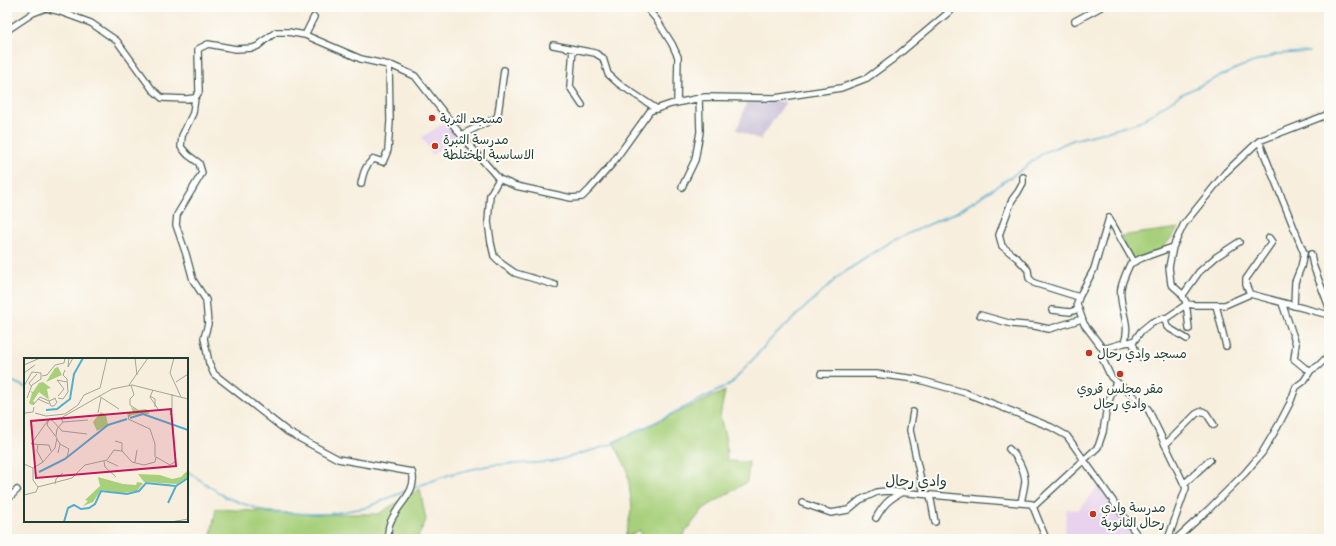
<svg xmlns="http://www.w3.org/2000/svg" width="1336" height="546" viewBox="0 0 1336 546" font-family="'Patrick Hand','Playpen Sans Arabic',sans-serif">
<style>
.built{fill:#e8d2ee}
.industrial{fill:#c9bfd7}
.green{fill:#a8d07b;stroke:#648658}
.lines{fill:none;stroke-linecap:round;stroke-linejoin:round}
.stream{stroke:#53add0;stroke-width:1.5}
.minor-casing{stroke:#3f584d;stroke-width:8}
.minor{stroke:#fff;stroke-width:5.5}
.poi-dot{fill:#c8321e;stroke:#fdfcf7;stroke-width:1.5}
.labels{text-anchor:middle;stroke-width:4;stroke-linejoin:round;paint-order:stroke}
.poi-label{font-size:13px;fill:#1f3d34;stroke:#fdfcf7;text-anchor:start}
.quarter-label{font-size:15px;fill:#1f3d34;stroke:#fdfcf7}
.inset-river{fill:none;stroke:#53add0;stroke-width:2}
.inset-road{fill:none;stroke:#a1a799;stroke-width:1}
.view{fill:#c2185b;fill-opacity:0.15;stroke:#c2185b;stroke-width:2}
.inset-edge{fill:none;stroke:#1f3d34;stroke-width:2}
</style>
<rect width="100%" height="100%" fill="#fdfcf7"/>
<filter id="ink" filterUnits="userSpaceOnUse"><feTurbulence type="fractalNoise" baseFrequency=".025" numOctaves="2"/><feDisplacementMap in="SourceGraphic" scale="8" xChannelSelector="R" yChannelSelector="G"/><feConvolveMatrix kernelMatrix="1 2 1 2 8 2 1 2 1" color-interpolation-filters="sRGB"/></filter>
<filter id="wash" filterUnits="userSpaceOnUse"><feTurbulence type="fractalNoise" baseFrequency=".012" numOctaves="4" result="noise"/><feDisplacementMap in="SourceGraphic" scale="16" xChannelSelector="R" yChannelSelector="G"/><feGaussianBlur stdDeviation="0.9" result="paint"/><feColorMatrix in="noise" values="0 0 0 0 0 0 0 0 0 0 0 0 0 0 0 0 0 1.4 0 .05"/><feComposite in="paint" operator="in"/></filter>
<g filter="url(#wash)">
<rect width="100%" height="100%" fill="#f7eedd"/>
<path class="built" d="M444,123L457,136L432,155L422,137Z
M1101,483L1133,533L1132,539H1065L1066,509L1078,510Z"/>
<path class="industrial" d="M767,100L786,102L760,140L737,130L747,101Z"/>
<path class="green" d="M1179,228L1162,249L1132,260L1120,236Z
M725,391L720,416L726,441L727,461L749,462L747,482L703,509L680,539H642L640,530L625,538L632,507L627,469L613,442Z
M420,489L426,520L417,539H210L216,509L312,514H378Z"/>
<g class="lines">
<path class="stream" d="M7,379L25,387
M187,471L225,497L269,513L328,514L365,508L408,490
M413,488L451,474L491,465L552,462L610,445L731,384L770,340L840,275L892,241L959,211L1020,171L1043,153L1073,140L1113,130L1140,122L1180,95L1240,67L1277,54L1309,52"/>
</g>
</g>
<g filter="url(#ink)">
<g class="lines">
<defs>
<path id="minor" d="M646,7L657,20L672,44L678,57L677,103
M1075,21L1101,7
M7,31L9,29L33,13L46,8L58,11L91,23L117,41L152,89L162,98L186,99L195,98L199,92L198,49L208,44L236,49L253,48L258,46L265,40L276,32H288L305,35L361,59L393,66L415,76L465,140L499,179L516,186L571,198L582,197L590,189L612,164L650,111L671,104L705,97L775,98L841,88L867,78L893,59L955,7
M305,35L314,17
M553,45L595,53L603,58L608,74L619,84L657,109
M573,49L570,87L582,105
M195,98L193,113L182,136L181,147L188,155L199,163L202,173L177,215L176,225L186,254L193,280L206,300L208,324L204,338L209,363L214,374L288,432L338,459L412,472C419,492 394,507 389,526C388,530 388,535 388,539
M461,135L496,118L498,114L504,70
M1259,141L1304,253L1301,267L1295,282L1294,306
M1023,177V183L1018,192L1012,200L999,235L1002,246L1017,258L1028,270L1029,278L1034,283L1079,297
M499,179L490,195L488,222L491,243L494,256L502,264L515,273L555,285
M361,184C363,174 365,165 374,159L383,162L388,150L390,121L389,66
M682,187L695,160L700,132L699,98
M1109,218L1134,262
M1173,247L1169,267L1171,284L1181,293L1187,304L1195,305H1225L1250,294L1329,315
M1311,254L1313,265L1329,307
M1250,294L1246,285V279L1272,242L1269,238
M1183,295L1199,272L1216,257L1239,242
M1282,303L1296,344L1294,359L1305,368L1311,370
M1185,305L1187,310L1189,329
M1216,305L1226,346
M1052,310L1070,312L1079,309
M980,315L1012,324L1035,326L1049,329L1082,319
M1165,318L1167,327L1187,339
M1132,341L1136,352L1141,357
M1124,343L1134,341L1141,331L1152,322L1168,317L1187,304
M1103,349L1084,324L1077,304L1079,297L1094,269L1109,218
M821,374H876L916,379L966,393L1051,427L1067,436L1140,539
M913,412L910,430L924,494
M1165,445L1196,414L1202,411L1206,413L1214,425
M1009,449C1017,456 1024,469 1025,480C1025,487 1022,496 1021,503
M1184,484L1210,460
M930,495L935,522
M7,500L17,490
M802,503L831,513L848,510L860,500L877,492L887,491L1032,504L1046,539
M1033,507L1098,447L1103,432L1107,406L1116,382
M876,518C884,504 888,500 902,492
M1168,539L1186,488L1148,409L1111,377L1103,360V349L1124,343C1132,323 1118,307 1121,288C1123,279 1127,271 1130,264L1142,258L1173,247L1184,224L1226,172L1259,141L1329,114
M1176,539L1209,509L1245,473L1262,453L1278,426L1290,403L1296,387L1304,381L1311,370L1318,366L1329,355"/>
</defs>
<use href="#minor" class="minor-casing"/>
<use href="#minor" class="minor"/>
</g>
</g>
<g class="poi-dot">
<circle cx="432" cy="118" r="4"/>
<circle cx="435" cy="146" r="4"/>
<circle cx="1089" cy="353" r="4"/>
<circle cx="1120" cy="374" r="4"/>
<circle cx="1093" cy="514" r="4"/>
</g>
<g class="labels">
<g class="poi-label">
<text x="440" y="123">مسجد الثربة</text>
<text x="443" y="144">مدرسة الثبرة<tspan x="443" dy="15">الاساسية المختلطة</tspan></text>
<text x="1097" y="358">مسجد وادي رحال</text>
<text x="1120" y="393" text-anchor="middle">مقر مجلس قروي<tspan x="1120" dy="15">وادي رحال</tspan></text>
<text x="1101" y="512">مدرسة وادي<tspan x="1101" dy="15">رحال الثانوية</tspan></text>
</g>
<g class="quarter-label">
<text x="916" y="486">وادي رحال</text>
</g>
</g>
<g transform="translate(24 358)">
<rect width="164" height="164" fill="#f7eedd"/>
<path d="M34,9L38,17L22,24L31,10ZM19,24L27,30L23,31L25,42L15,34L9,43L11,45L8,47L5,45L8,35L6,33L9,34L15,25ZM107,49L113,52L122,51L125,53V56L108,57L104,60L103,55L109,54ZM77,54L82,57L84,67L73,73L69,64ZM164,112V119L153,126L120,124L114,116L136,117L148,121L157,119ZM74,119L99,126L112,127L113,124L119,125L113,133L98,135L77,132L69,144L59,148L64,143L61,142L76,128Z" fill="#a8d07b"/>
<path class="inset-river" d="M22,52L33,51L46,41L50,16L59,0M106,60L119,56L164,72M15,114L41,101L84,67L103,61M144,145L152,128M40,164L44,150L50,147L57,151L65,150L71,146L77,133L103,136L115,133L122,125L152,128L164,120"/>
<path class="inset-road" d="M45,0L44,9L49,0M111,0L113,17M150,0L146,15L157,39M0,7L16,0M0,15L11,7M18,18L23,17L31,7L40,5L41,0M152,24L164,16M105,27L124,0M107,27L110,37L106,41V47L115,53L106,55L104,61L126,71L131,86V99M0,28L8,14L17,15V21L8,27L3,40M7,28L5,25L13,16M129,32L126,39L134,51M34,38L40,31L33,22L43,24M75,38L95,51M126,38L131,41V49M34,40L39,41L44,34L43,21L39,17L41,12M14,41L25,46M25,43L27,48H30L33,44L31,41M9,47L16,39L25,43L32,40M1,55L9,54L10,49M11,55L22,58L41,56L54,47L60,37L76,30L83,0M74,55L77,40M146,57L148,53V36M37,60L39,64L64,62M25,61L7,86L25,87L27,93M27,61L38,73L63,76M32,78L33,71L39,64M33,81L36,86L34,95M91,83L98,85V93M36,86L45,91L43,99M14,87L13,93L19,104M80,103L81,109L92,119M83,103L94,108M111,104L113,92M0,106L9,110L19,104L31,90L33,80L23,67L25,61L37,60L88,31L108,27L164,41M9,110V122L14,129M31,126L32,121L39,115M14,129L48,120L61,107L83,102L90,92L98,93L108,104L120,107L131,104L132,99L146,107L152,103M0,137L12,134L14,129M147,164L164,161"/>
<path class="view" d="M147,51L152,108L12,120L7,63Z"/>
<rect width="164" height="164" class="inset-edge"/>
</g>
<rect width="1336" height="546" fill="none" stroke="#fdfcf7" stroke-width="24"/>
</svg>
